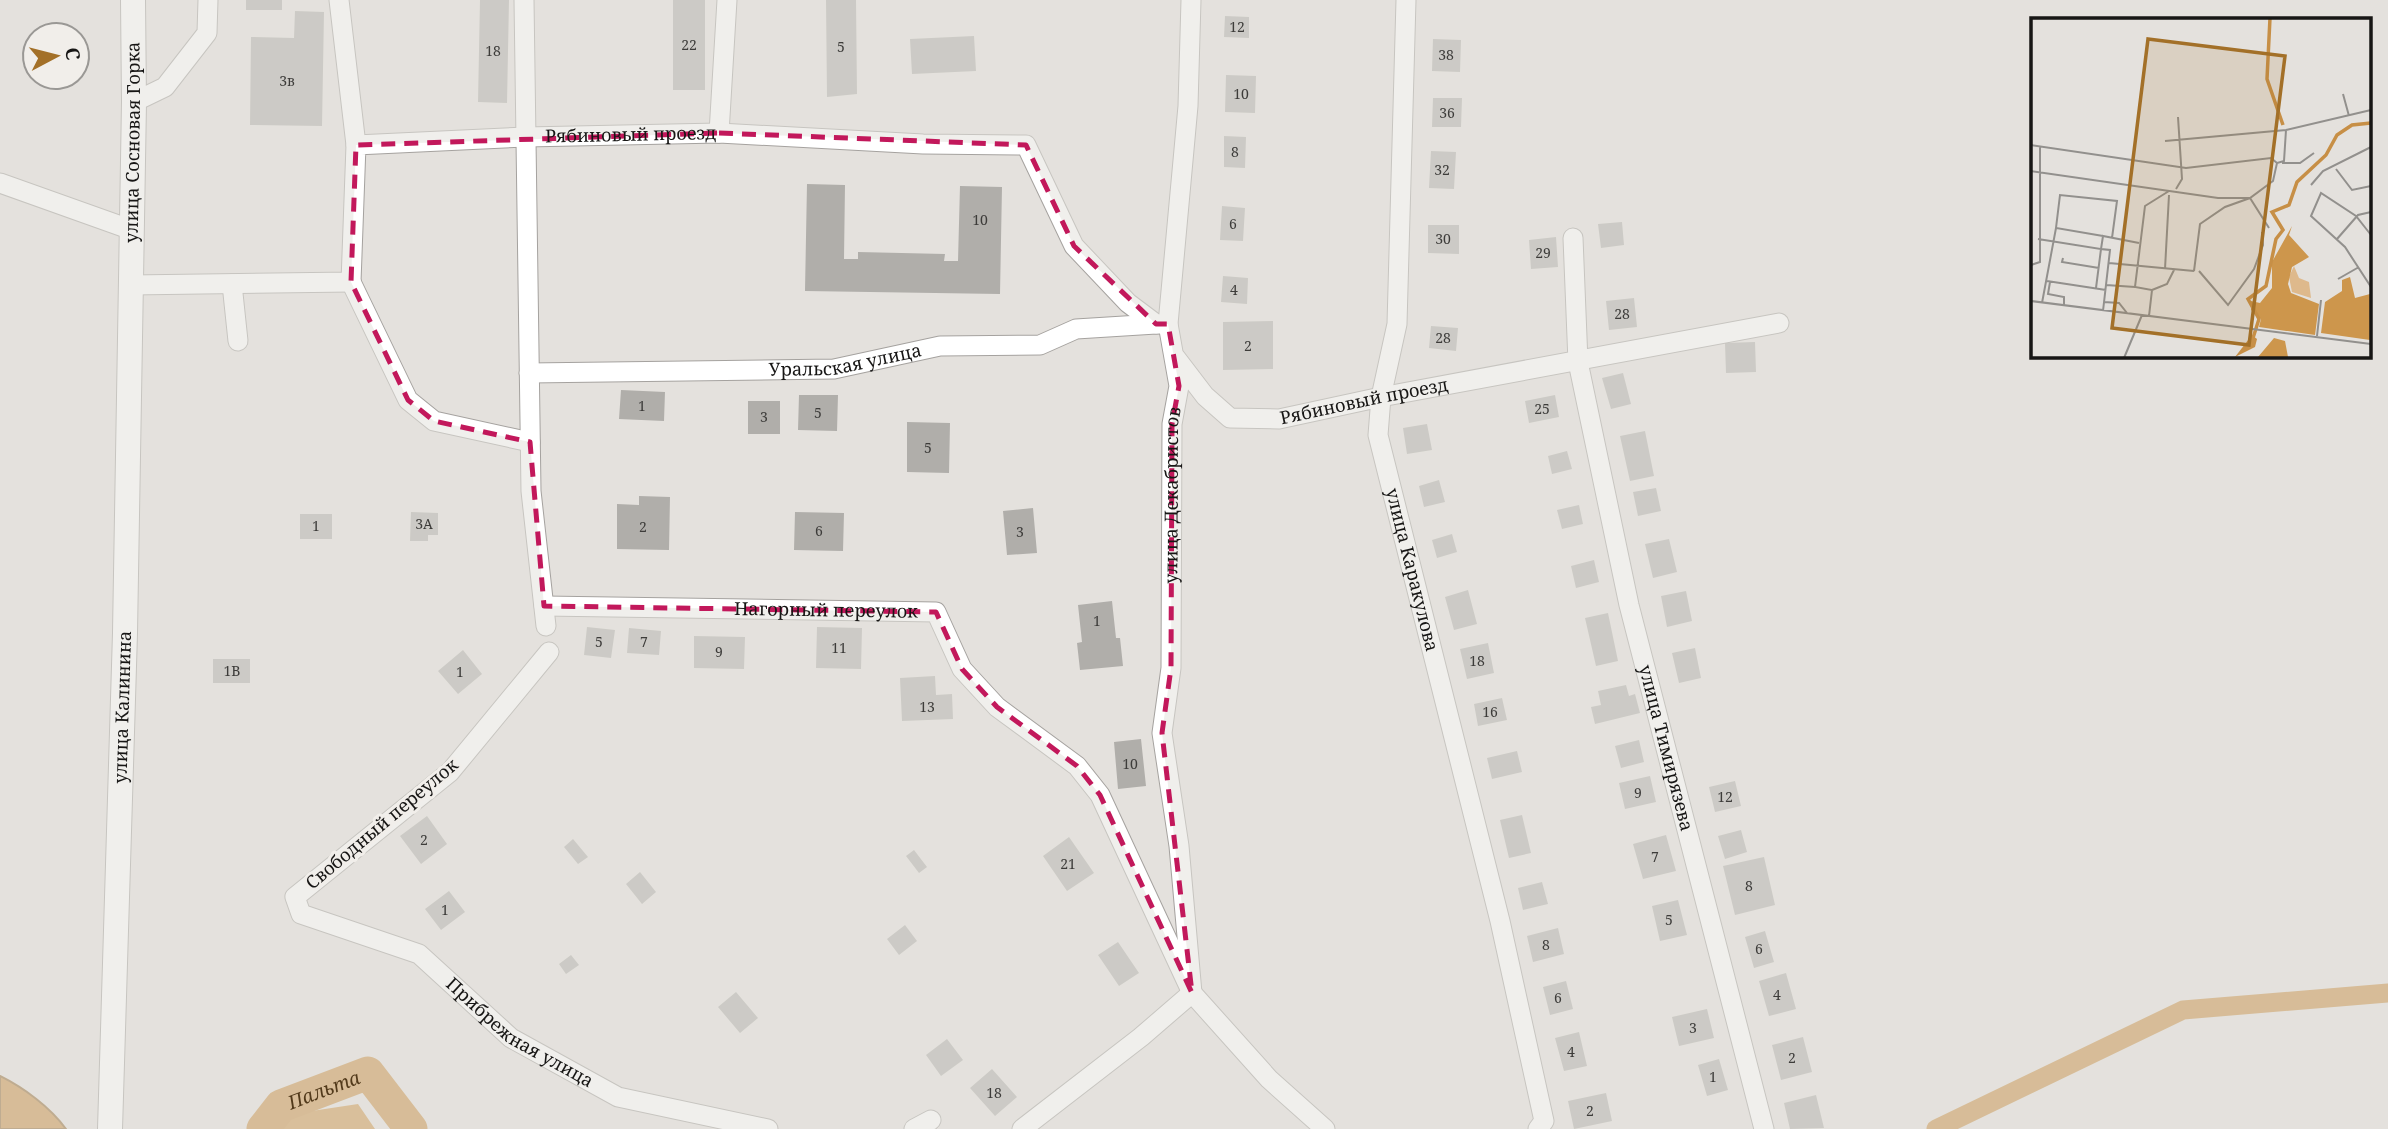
<svg xmlns="http://www.w3.org/2000/svg" width="2388" height="1129" viewBox="0 0 2388 1129" font-family="'Noto Serif',serif">
<style>
.forest{fill:#cd964c}
.water{fill:#c78f46;stroke:#926b37;stroke-width:2}
.lines{fill:none;stroke-linecap:round;stroke-linejoin:round}
.canal{stroke:#c78f46;stroke-width:19}
.river{stroke:#c78f46;stroke-width:33}
.building{fill:#b0aeaa}
.minor-casing{stroke:#a5a29f;stroke-width:21}
.major-casing{stroke:#a5a29f;stroke-width:26}
.minor{stroke:#fff;stroke-width:19}
.major{stroke:#fff;stroke-width:24}
.marked{fill:none;stroke:#c2185b;stroke-width:5;stroke-dasharray:14 9;stroke-linejoin:round}
.labels{text-anchor:middle;stroke-width:6;stroke-linejoin:round;paint-order:stroke}
.number-label{font-size:14px;fill:#3d3c3a}
.street-label{font-size:18px;fill:#171615;stroke:#f1eeea}
.water-label{font-size:19px;font-style:italic;fill:#523a1b;stroke:#f1eeea}
.inset-river{fill:none;stroke:#c78f46;stroke-width:3.5}
.inset-road{fill:none;stroke:#92908d;stroke-width:2}
.view{fill:#a37028;fill-opacity:0.15;stroke:#a37028;stroke-width:3.5}
.inset-edge{fill:none;stroke:#171615;stroke-width:3.5}
</style>
<rect width="100%" height="100%" fill="#e4e1dd"/>
<path class="forest" d="M358,1104L375,1129H277L279,1118L286,1110L305,1112Z"/>
<path class="water" d="M0,1076C24,1088 50,1107 66,1129H0Z"/>
<g class="lines">
<path class="canal" d="M1936,1129L2183,1010L2388,993"/>
<path class="river" id="s1" d="M263,1129L281,1106L368,1073L411,1129"/>
</g>
<path class="building" d="M246,0H282V10H246Z
M480,0H509L507,103L478,102Z
M673,0H705V90H673Z
M826,0H856L857,94L827,97Z
M295,11L324,12L322,126L250,125L251,37L294,38Z
M1225,16L1249,17V38L1224,37Z
M974,36L976,71L912,74L910,39Z
M1433,39L1461,40L1460,72L1432,71Z
M1226,75L1256,76L1255,113L1225,112Z
M1433,98H1462L1461,127H1432Z
M1224,136L1246,137L1245,168L1224,167Z
M1431,151L1456,152L1454,189L1429,188Z
M807,184L845,185L844,259H858V252L945,254L944,261H958L960,186L1002,187L1000,294L805,291Z
M1222,206L1245,208L1243,241L1220,240Z
M1622,222L1624,245L1601,248L1598,224Z
M1428,225H1459V254L1428,253Z
M1556,237L1558,267L1531,269L1529,240Z
M1223,276L1248,278L1247,304L1221,302Z
M1634,298L1637,327L1609,330L1606,301Z
M1273,321V369L1223,370V322Z
M1431,326L1458,328L1456,351L1429,348Z
M1755,342L1756,372L1726,373L1725,343Z
M1623,373L1631,404L1611,409L1602,378Z
M621,390L665,392L664,421L619,419Z
M799,395H838L837,431L798,430Z
M1555,395L1559,417L1529,423L1525,401Z
M748,401H780V434H748Z
M907,422L950,423L949,473L907,472Z
M1427,424L1432,450L1407,454L1403,428Z
M1645,431L1654,476L1630,481L1620,436Z
M1567,451L1572,469L1552,474L1548,456Z
M1439,480L1445,502L1424,507L1419,486Z
M1656,488L1661,511L1638,516L1633,492Z
M639,496L670,497L669,550L617,549V504L639,505Z
M1579,505L1583,524L1562,529L1557,510Z
M1033,508L1037,553L1007,555L1003,511Z
M411,512L438,513V535H428V541H410Z
M795,512L844,513L843,551L794,550Z
M300,514H332V539H300Z
M1452,534L1457,552L1437,558L1432,540Z
M1669,539L1677,572L1653,578L1645,544Z
M1594,560L1599,582L1576,588L1571,566Z
M1468,590L1477,624L1454,630L1445,597Z
M1686,591L1692,621L1667,627L1661,596Z
M1112,601L1116,638H1120L1123,666L1080,670L1077,643L1082,642L1078,605Z
M1608,613L1618,661L1596,666L1585,618Z
M587,627L615,630L611,658L584,655Z
M817,627L862,628L861,669L816,668Z
M629,628L661,631L659,655L627,653Z
M694,636L745,637L744,669L694,668Z
M1488,643L1494,673L1467,679L1460,649Z
M1695,648L1701,678L1679,683L1672,653Z
M463,650L482,674L458,694L438,671Z
M213,659H250V683H213Z
M935,676L936,695L952,694L953,719L902,721L900,678Z
M1626,685L1629,696L1635,694L1640,713L1595,724L1591,707L1601,705L1598,691Z
M1502,698L1507,720L1478,726L1474,704Z
M1141,739L1146,786L1118,789L1114,742Z
M1639,740L1644,762L1621,768L1615,746Z
M1517,751L1522,772L1492,779L1487,758Z
M1650,776L1656,802L1625,809L1619,783Z
M1735,781L1741,806L1715,812L1709,787Z
M1522,815L1531,853L1509,858L1500,820Z
M427,816L447,844L421,864L400,836Z
M1741,830L1747,852L1725,859L1718,836Z
M1666,835L1676,871L1643,879L1633,844Z
M1069,837L1094,873L1067,891L1043,856Z
M573,839L588,857L578,864L564,847Z
M914,850L927,867L919,873L906,856Z
M1764,857L1775,905L1735,915L1723,866Z
M640,872L656,892L642,904L626,884Z
M1542,882L1548,904L1523,910L1518,888Z
M449,891L465,912L441,930L425,909Z
M1678,900L1687,935L1660,941L1652,906Z
M905,925L917,941L899,955L887,939Z
M1558,928L1564,954L1533,962L1527,936Z
M1765,931L1774,962L1754,968L1745,937Z
M1118,942L1139,973L1119,986L1098,955Z
M571,955L579,965L566,974L559,964Z
M1786,973L1796,1009L1769,1016L1759,981Z
M1566,981L1573,1009L1550,1015L1543,987Z
M736,992L758,1018L740,1033L718,1007Z
M1707,1009L1714,1038L1679,1046L1672,1017Z
M1579,1032L1587,1066L1564,1071L1555,1038Z
M1803,1037L1812,1072L1781,1080L1772,1045Z
M947,1039L963,1060L941,1076L926,1055Z
M1719,1059L1728,1090L1707,1096L1698,1065Z
M992,1069L1017,1097L995,1116L970,1088Z
M1606,1093L1612,1121L1574,1129L1568,1101Z
M1816,1095L1824,1128L1790,1129L1784,1103Z"/>
<g class="lines">
<defs>
<g id="minor">
<path d="M339,0L356,145"/>
<path d="M524,0L531,491L546,626"/>
<path id="s2" d="M1406,0L1397,324L1381,397L1378,435L1500,921L1544,1121L1538,1129"/>
<path d="M134,102L165,87L207,33L208,0"/>
<path d="M719,133L727,0"/>
<path d="M0,183L132,230"/>
<path id="s3" d="M1573,238L1578,362L1629,605L1764,1129"/>
<path d="M351,282L408,400L434,421L530,442"/>
<path d="M232,284L238,341"/>
<path id="s4" d="M131,285L351,282L356,145L526,137L719,133L923,144L1026,145L1074,246L1128,303L1156,324H1168"/>
<path id="s5" d="M1176,358L1205,396L1230,418L1279,419L1381,397L1779,323"/>
<path id="s6" d="M529,373L834,369L940,346L1040,345L1076,329L1156,324"/>
<path id="s7" d="M544,606L936,612L962,669L997,707L1077,766L1100,795L1192,993L1269,1079L1325,1129"/>
<path id="s8" d="M549,652L450,772L295,897L301,914L419,954L511,1038L618,1097L768,1129"/>
<path d="M914,1129L931,1120"/>
<path id="s9" d="M1022,1129L1141,1037L1192,993L1179,846L1162,733L1171,668L1172,424L1179,386L1168,324L1188,106L1191,0"/>
</g>
<g id="major">
<path id="s10" d="M110,1129L125,633L134,102L133,0"/>
</g>
</defs>
<use href="#minor" class="minor-casing"/>
<use href="#major" class="major-casing"/>
<use href="#minor" class="minor"/>
<use href="#major" class="major"/>
</g>
<path d="M0 0H2388V1129H0ZM719,133L1026,145L1074,246L1156,324H1168L1179,386L1172,424L1171,668L1162,733L1192,993L1100,795L1077,766L997,707L962,669L936,612L544,606L530,442L434,421L408,400L351,282L356,145Z" fill="#e4e1dd" fill-opacity=".55" fill-rule="evenodd"/>
<path class="marked" d="M719,133L1026,145L1074,246L1156,324H1168L1179,386L1172,424L1171,668L1162,733L1192,993L1100,795L1077,766L997,707L962,669L936,612L544,606L530,442L434,421L408,400L351,282L356,145Z"/>
<g class="labels">
<g class="number-label">
<text x="1237" y="32">12</text>
<text x="689" y="50">22</text>
<text x="841" y="52">5</text>
<text x="493" y="56">18</text>
<text x="1446" y="60">38</text>
<text x="287" y="86">3в</text>
<text x="1241" y="99">10</text>
<text x="1447" y="118">36</text>
<text x="1235" y="157">8</text>
<text x="1442" y="175">32</text>
<text x="980" y="225">10</text>
<text x="1233" y="229">6</text>
<text x="1443" y="244">30</text>
<text x="1543" y="258">29</text>
<text x="1234" y="295">4</text>
<text x="1622" y="319">28</text>
<text x="1443" y="343">28</text>
<text x="1248" y="351">2</text>
<text x="642" y="411">1</text>
<text x="1542" y="414">25</text>
<text x="818" y="418">5</text>
<text x="764" y="422">3</text>
<text x="928" y="453">5</text>
<text x="424" y="529">3А</text>
<text x="316" y="531">1</text>
<text x="643" y="532">2</text>
<text x="819" y="536">6</text>
<text x="1020" y="537">3</text>
<text x="1097" y="626">1</text>
<text x="599" y="647">5</text>
<text x="644" y="647">7</text>
<text x="839" y="653">11</text>
<text x="719" y="657">9</text>
<text x="1477" y="666">18</text>
<text x="232" y="676">1В</text>
<text x="460" y="677">1</text>
<text x="927" y="712">13</text>
<text x="1490" y="717">16</text>
<text x="1130" y="769">10</text>
<text x="1638" y="798">9</text>
<text x="1725" y="802">12</text>
<text x="424" y="845">2</text>
<text x="1655" y="862">7</text>
<text x="1068" y="869">21</text>
<text x="1749" y="891">8</text>
<text x="445" y="915">1</text>
<text x="1669" y="925">5</text>
<text x="1546" y="950">8</text>
<text x="1759" y="954">6</text>
<text x="1777" y="1000">4</text>
<text x="1558" y="1003">6</text>
<text x="1693" y="1033">3</text>
<text x="1571" y="1057">4</text>
<text x="1792" y="1063">2</text>
<text x="1713" y="1082">1</text>
<text x="994" y="1098">18</text>
<text x="1590" y="1116">2</text>
</g>
<g class="street-label">
<text dy="6" stroke="none"><textPath href="#s4" startOffset="632">Рябиновый проезд</textPath></text>
<text dy="6" stroke="none"><textPath href="#s10" startOffset="987">улица Сосновая Горка</textPath></text>
<text dy="6" stroke="none"><textPath href="#s6" startOffset="317">Уральская улица</textPath></text>
<text dy="6" stroke="none"><textPath href="#s5" startOffset="217">Рябиновый проезд</textPath></text>
<text dy="6" stroke="none"><textPath href="#s9" startOffset="718">улица Декабристов</textPath></text>
<text dy="6" stroke="none"><textPath href="#s2" startOffset="576">улица Каракулова</textPath></text>
<text dy="6" stroke="none"><textPath href="#s7" startOffset="282">Нагорный переулок</textPath></text>
<text dy="6" stroke="none"><textPath href="#s10" startOffset="422">улица Калинина</textPath></text>
<text dy="6" stroke="none"><textPath href="#s3" startOffset="520">улица Тимирязева</textPath></text>
<text transform="translate(382 824) rotate(-40)" y="6">Свободный переулок</text>
<text dy="6" stroke="none"><textPath href="#s8" startOffset="626">Прибрежная улица</textPath></text>
</g>
<g class="water-label">
<text dy="7" stroke="none"><textPath href="#s1" startOffset="75">Пальта</textPath></text>
</g>
</g>
<g transform="translate(2031 18)">
<rect width="340" height="340" fill="#e4e1dd"/>
<path d="M263,248L268,260L278,264L280,280L261,274L258,259Z" fill="#deb98c"/>
<path d="M261,208L258,217L278,239L261,249L257,266L260,275L288,286L284,317L228,309L230,301L220,292V283L229,285L241,270V244ZM319,259L324,280L339,276V322L290,315L294,284L311,273V262ZM243,320L254,323L257,339H227Z" fill="#cd964c"/>
<path d="M221,317L226,321L224,329L204,339Z" fill="#c78f46"/>
<path class="inset-river" d="M239,0L236,61L252,107M222,320L228,301L217,281L235,268L245,221L252,212L241,194L258,187L266,164L295,137L306,117L321,107L340,105"/>
<path class="inset-road" d="M312,76L318,98M134,123L255,112L340,92M0,127L155,150L240,140L246,145M251,145H269L283,135M305,151L321,172L340,168M0,153L187,180H219L238,210M280,167L292,153L340,129M145,171L151,161L147,99M340,217L325,198L290,175L280,198L314,229L340,269M72,218L25,210L29,177L86,183L81,220M7,221L70,231L65,270M306,221L327,197L340,194M32,240L31,244L68,250M78,245L163,253M0,247L9,244V128M134,251L138,177M163,253L169,206L194,189L219,180L242,163L246,145L253,143L255,112M168,253L197,287L223,251L232,227L231,214M307,261L328,249M16,263L75,272M19,264L17,276L33,279V288M75,267L104,269M121,272L136,266L143,252M0,283L340,326M73,284L88,285L96,295M11,285L25,210M72,293L79,232L70,231L72,218L108,225M118,298L121,272L104,269L114,188L138,173M286,318L290,282M93,340L111,297M263,340H286"/>
<path class="view" d="M117,21L254,38L218,327L81,310Z"/>
<rect width="340" height="340" class="inset-edge"/>
</g>
<g transform="translate(56 56) rotate(83)"><circle r="33" fill="#f1eeea" stroke="#9a9895" stroke-width="2"/>
<path d="M0-5L12 26L0 18L-12 26Z" fill="#a37028"/>
<text y="-10" font-size="19" font-weight="bold" text-anchor="middle" fill="#171615">С</text>
</g>
</svg>
